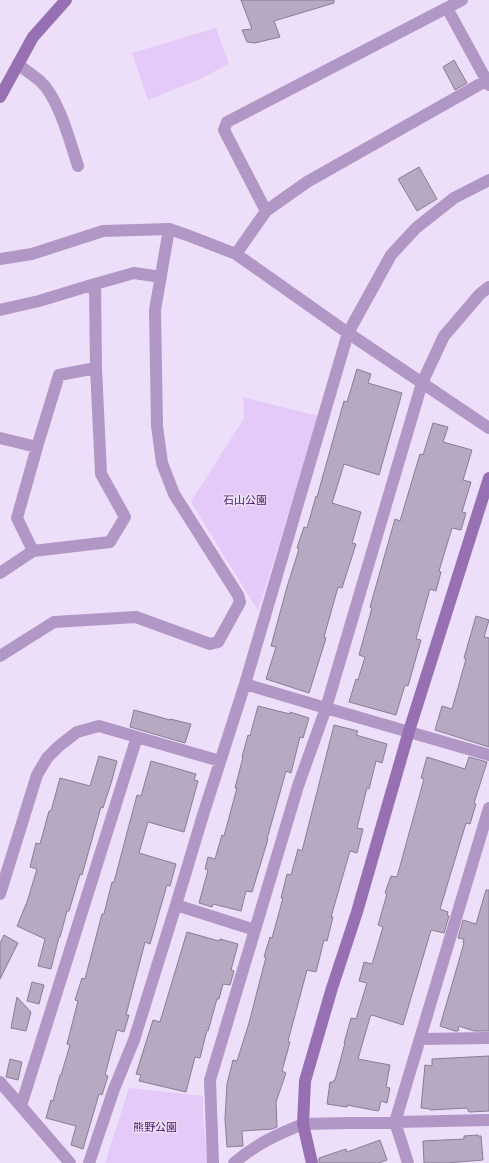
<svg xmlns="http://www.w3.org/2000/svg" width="489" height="1163" viewBox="0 0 489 1163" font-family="Raleway,'Noto Sans JP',sans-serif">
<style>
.green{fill:#e4caf9}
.building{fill:#b7a9c2;stroke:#897c94}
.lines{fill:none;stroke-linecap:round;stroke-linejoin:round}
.street{stroke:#b197c6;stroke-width:12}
.secondary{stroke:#9770b4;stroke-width:12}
.labels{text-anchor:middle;stroke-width:3;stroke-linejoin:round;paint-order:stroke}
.park-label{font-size:11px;fill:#471764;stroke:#eddff9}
</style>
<rect width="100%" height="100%" fill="#eddff9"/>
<path class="green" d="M216,28L229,64L200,79L148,100L132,53Z
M243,397L319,416L258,611L191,502L244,418Z
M129,1088L203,1096V1116L208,1163H105Z"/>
<path class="building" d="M241,0H334V3L274,21L280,37L255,43L247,42L242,30L252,29Z
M454,60L467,83L455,90L443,67Z
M419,167L437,199L417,211L398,179Z
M357,369L371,374L368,383L402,393L379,475L344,464L332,503L361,512L352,543L356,544L342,588L338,587L324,637L326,638L309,693L266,679L276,647L271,646L287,587L299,549L297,548L304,527L307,528L316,496L317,497L344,401L347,402Z
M433,423L448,427L443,442L472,450L463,480L471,482L462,512L466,513L461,530L452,528L439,571L441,572L436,591L430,589L416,639L421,640L408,686L405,685L396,715L349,702L356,679L358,680L365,657L359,655L372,608L370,607L395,519L400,521L420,454L423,455Z
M476,616L489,620L484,637L489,638V747L435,730L442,706L452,709L466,659L464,658Z
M258,706L290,714V712L309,718L303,738L300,737L291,773L286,771L267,839H268L252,892L246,891L241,911L213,904L212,907L199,903L208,870L205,869L208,857L215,859L222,835L224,836L237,788H235L243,757H242L248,735L250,736Z
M134,710L170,720V719L191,724L185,743L130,727Z
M334,725L358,731L356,735L387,744L382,763L376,761L369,789L367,788L357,828L363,829L357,853L350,851L331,917H333L327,941L324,940L316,972L307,970L288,1041L290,1042L282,1071L286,1073L276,1102L277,1127L272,1129L242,1131L243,1146L227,1147L225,1119L227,1084L233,1060L237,1061L249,1023L266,957H264L270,937L272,938L283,898H281L287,874L291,875L298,849L302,851Z
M99,756L117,761L112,780L103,808L101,807L82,875L80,874L69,911H67L60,937H59L51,969L38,966L45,939L17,926L27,902L37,869L30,867L36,843L40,844L49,811H51L60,778L90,786Z
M427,757L465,769L469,757L487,762L474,803L476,804L470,824L466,823L440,909L448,912L447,915L449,916L444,933L431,930L403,1025L372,1015L370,1017L358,1059L390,1065L386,1087L390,1088L387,1103L381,1101L379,1110L378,1111L347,1105V1107L327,1104L330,1082H333L334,1080H335L345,1043H344L351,1018L356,1019L367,983L359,981L364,962L372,964L383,927L378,925L387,894L385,893L391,876L397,877L424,779L421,778Z
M151,761L196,774L194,780L198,781L184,832L148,822L139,853L176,864L170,886L167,885L150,944L145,942L126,1015H129L124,1032L117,1030L105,1075L108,1076L102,1095L99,1094L83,1149L71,1145L76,1126L46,1118L51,1100L53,1101L60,1075H61L70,1045L67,1044L78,1001L75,1000L82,978L85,979L102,914H104L112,882H114L137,795L141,796Z
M486,890H489V1031H474L459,1026L458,1031H455L440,1026L464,943H463L464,939L458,938L463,920L476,924Z
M187,932L219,941L220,939L238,944L231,970L234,971L230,985L223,984L219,999H217L208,1031L207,1030L200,1058L195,1057L186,1092L139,1081L141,1075L136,1074L153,1020L160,1022Z
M4,935L18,943L0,979V943Z
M32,982L44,985L39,1004L27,1001Z
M17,997L31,1012L26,1031L11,1028Z
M489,1056V1111L469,1112L467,1108L430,1110V1109L421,1108L425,1065L432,1066V1059Z
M10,1059L22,1062L18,1080L6,1077Z
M478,1135V1136H481L483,1160L446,1163H424L423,1141L464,1139V1136Z
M380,1140L387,1160L379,1163H319V1158L346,1149L347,1152Z"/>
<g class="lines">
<path class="street" d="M447,8L489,85
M18,64C25,70 33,75 40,81C59,98 70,142 78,166
M266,211L224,130L227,122L462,0
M236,254L266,211L307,182L489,79
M0,259L32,254L103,231L169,229L187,235L236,254L348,333L489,428
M0,310L39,301L95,284
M0,438L37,447L59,375L96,368
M33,551L17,518L37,447
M0,573L33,551L110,542L125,517L101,474L96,368L95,284L134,273L161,277
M0,656L54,622L136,617L210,644L218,642L240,602L238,595L174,494L162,463L157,426L155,310L169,229
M245,684L326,708L489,755
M0,894L37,775L47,758L59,746L77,732L99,726L220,761
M176,905L255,930
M420,1039L489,1038
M0,1082L70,1163
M21,1106L137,737
M89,1163L114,1089L134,1040L176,905L203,815L245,684L348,333L391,255L416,228L454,198L489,180
M213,1163L210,1080L298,786L326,708L422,383L444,336L480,294L489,287
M234,1163C256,1144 276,1135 303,1124L489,1120
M408,1163L395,1122L489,808"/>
<path class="secondary" d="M0,97L33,37L66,0
M312,1163L303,1124L305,1081L332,988L357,912L409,731L489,478"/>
</g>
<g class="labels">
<g class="park-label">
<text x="245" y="504">石山公園</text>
<text x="155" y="1131">熊野公園</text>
</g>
</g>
</svg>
